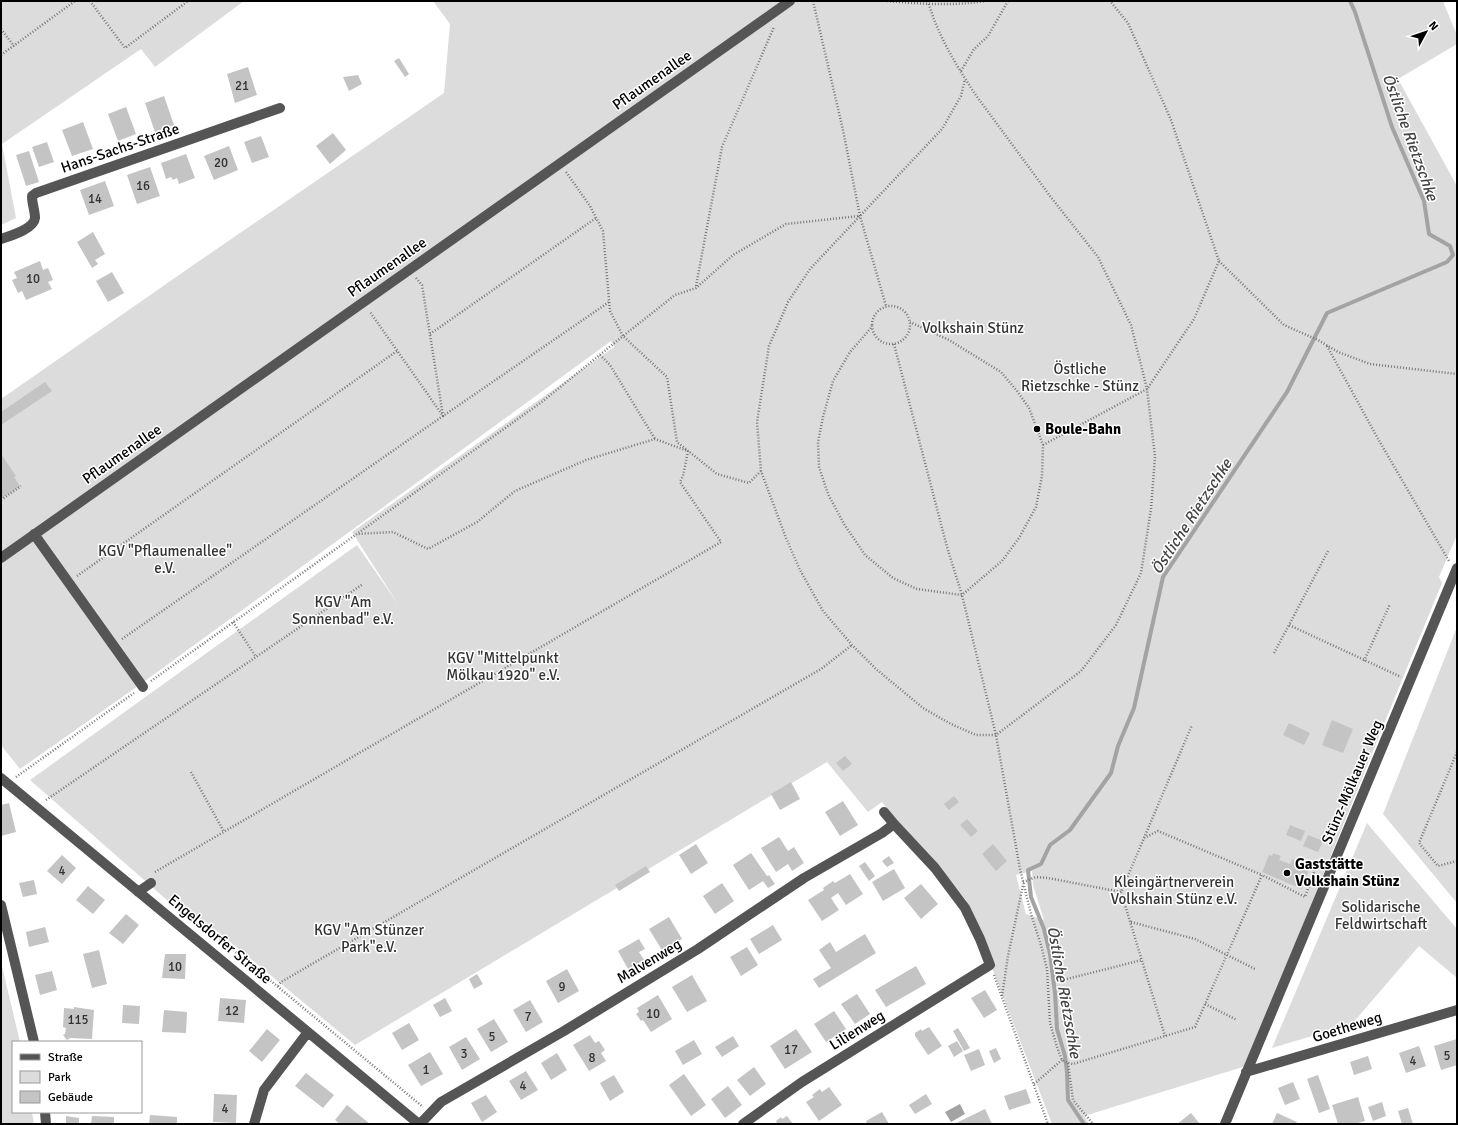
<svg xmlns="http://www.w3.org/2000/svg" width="1458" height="1125" viewBox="0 0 1458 1125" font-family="Signika,sans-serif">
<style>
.green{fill:#dcdcdc;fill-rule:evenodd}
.water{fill:#a3a3a3}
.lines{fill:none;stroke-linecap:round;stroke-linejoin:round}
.stream{stroke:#a3a3a3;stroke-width:4}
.building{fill:#c4c4c4}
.path{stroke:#777;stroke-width:2.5;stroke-dasharray:1 2;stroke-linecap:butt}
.minor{stroke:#555;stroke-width:10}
.poi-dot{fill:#000;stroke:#fff;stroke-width:1.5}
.labels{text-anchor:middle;stroke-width:3;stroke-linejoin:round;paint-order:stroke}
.number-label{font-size:13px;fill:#313131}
.street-label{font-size:15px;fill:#000;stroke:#fff}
.park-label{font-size:15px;fill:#333;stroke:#fff}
.poi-label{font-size:15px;font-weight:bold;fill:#000;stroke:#fff;text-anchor:start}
.water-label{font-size:16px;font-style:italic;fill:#444;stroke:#fff}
</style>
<rect width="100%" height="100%" fill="#fff"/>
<path class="green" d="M1,1H244L155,67L141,49L2,144L16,218L1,225Z
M433,1H1444V4L1457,35V44L1398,79L1457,186V535L1439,577L1442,583L1377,741L1246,1066L1084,1116L1089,1124H1052L966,900L939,866L900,825L882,802L868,812L827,762L355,1045L217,931L200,929L30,780L357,545L398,604L352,532L614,347L611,341L138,686L20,769L1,745V399L189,268L444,93L450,24ZM1032,871L1033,885L1044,920L1026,914L1016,875Z
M1457,627V903L1383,814Z
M1367,823L1457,929V978L1419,946L1352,1024L1272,1048Z
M1,962L20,1042H13V1112H32L34,1124H1Z"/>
<path class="water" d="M960,1104L965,1114L951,1122L945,1112Z"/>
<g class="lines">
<path class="stream" d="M1084,1124L1068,1100L1067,1072L1065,1056L1057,1029L1055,993L1050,954L1044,929L1031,897L1028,870L1041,864L1050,845L1070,830L1111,773L1118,746L1134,708L1163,577L1287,392L1327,313L1447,262L1453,255L1450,246L1429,234L1424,201L1392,127L1355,12L1350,1"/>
</g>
<path class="building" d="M399,58L409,74L405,77L394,61Z
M248,67L257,95L235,103L227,74Z
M358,75L362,84L349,91L343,77Z
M164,96L174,125L155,132L145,103Z
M126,107L136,134L118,141L108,114Z
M83,122L93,149L72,156L62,130Z
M333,133L346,150L330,164L316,146Z
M261,136L269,157L252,163L244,142Z
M47,142L54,162L39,167L32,147Z
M229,146L238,170L214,180L204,156Z
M29,151L39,182L26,186L16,155Z
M186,154L195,178L179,184L177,178L173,180L171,177L166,179L161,163Z
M150,167L160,196L137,204L127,175Z
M105,181L114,206L89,215L80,190Z
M93,232L105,254L95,260L98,264L92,268L77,242Z
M40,261L43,270L48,268L53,280L48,282L52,289L26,300L22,291L18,293L12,280L17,278L14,272Z
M112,272L124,293L108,302L96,281Z
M45,382L52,391L1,425V412Z
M1,454L16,476L14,477L20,486L1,499Z
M1332,720L1353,729L1343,753L1322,745Z
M1289,723L1310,733L1304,745L1283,735Z
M845,756L852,764L843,771L836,763Z
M791,782L800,799L780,810L771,794Z
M954,796L959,802L949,810L944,804Z
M843,801L858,825L840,836L825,812Z
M9,803L16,832L1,836V805Z
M967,819L978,831L971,837L960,825Z
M1290,825L1305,831L1301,841L1286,835Z
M1308,835L1323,841L1318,852L1303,846Z
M779,837L788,851L794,847L804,863L792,871L788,864L776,872L761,848Z
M696,844L708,863L691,874L679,855Z
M993,844L1007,861L996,871L982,854Z
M751,853L767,876L769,875L775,884L768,888L763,881L749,890L733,865Z
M1273,853L1281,856L1279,860L1290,864L1292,859L1310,867L1302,889L1262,872L1269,855L1272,856Z
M62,855L76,868L62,884L47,871Z
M889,856L894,863L887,867L882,861Z
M865,862L875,876L869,881L859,866Z
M646,866L650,872L619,891L615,885Z
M894,869L905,888L883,901L872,882Z
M850,874L863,894L846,905L838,893L831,898L839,910L822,921L808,900L824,890L823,888L833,881L835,883Z
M34,880L37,894L23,897L19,883Z
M722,883L734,901L715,914L703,896Z
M921,884L938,904L921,919L904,898Z
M88,886L105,900L93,914L76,900Z
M126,914L139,925L123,944L109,933Z
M669,917L682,939L662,950L649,929Z
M773,925L782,940L759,954L750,939Z
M45,927L49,942L29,947L26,932Z
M865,934L876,953L819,988L813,979L831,968L819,950L830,942L836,952Z
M639,939L645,949L639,952L644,960L628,969L618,951Z
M747,947L758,965L741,976L730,957Z
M99,950L107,984L92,988L83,954Z
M165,954H186L185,979L162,978Z
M916,966L926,984L886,1007L875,990Z
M567,969L579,991L558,1003L546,981Z
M52,971L57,990L40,995L35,975Z
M477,974L483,984L474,989L469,979Z
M692,975L707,1001L687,1012L672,987Z
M985,990L997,1010L984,1018L971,998Z
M857,994L870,1014L855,1024L841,1004Z
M658,995L672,1019L651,1032L643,1020L641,1021L636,1014L639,1012L637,1008Z
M220,998L246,1000L244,1023L218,1021Z
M445,998L452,1011L440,1017L433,1005Z
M530,1000L543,1022L526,1032L513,1010Z
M123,1005L140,1006L139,1024L122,1023Z
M74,1007L94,1010L92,1039L70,1038L67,1040L63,1035L65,1034L66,1028L63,1027L64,1008L74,1009Z
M164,1010L187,1012L186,1033L162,1032Z
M834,1011L846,1029L826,1042L814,1024Z
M494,1019L508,1042L491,1052L477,1029Z
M409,1023L419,1040L402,1050L392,1033Z
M929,1027L942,1046L928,1055L915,1036V1033L921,1029L922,1031Z
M958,1028L970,1048L964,1051L953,1031Z
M267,1029L280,1040L262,1062L249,1051Z
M796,1029L812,1052L785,1069L770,1046Z
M590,1035L595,1043L599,1041L605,1050L601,1053L606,1061L589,1071L573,1045Z
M733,1036L739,1046L722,1057L715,1047Z
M466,1037L480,1059L462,1070L449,1047Z
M1457,1039V1065L1441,1070L1434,1046Z
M694,1040L702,1054L683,1065L675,1051Z
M957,1041L963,1051L954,1057L948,1046Z
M1419,1046L1426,1066L1406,1073L1399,1053Z
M996,1048L1001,1059L994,1063L989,1051Z
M979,1049L985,1065L971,1071L964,1055Z
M430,1052L443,1074L421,1086L408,1065Z
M557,1053L567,1070L551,1080L541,1063Z
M1368,1056L1372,1069L1354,1075L1350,1062Z
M754,1067L766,1084L750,1096L737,1080Z
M526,1071L538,1090L521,1100L509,1081Z
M306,1073L334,1095L323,1108L295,1086Z
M684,1074L706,1105L691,1116L669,1085Z
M614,1075L624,1092L610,1101L600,1083Z
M1318,1075L1330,1109L1319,1113L1307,1079Z
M1293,1082L1300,1099L1285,1105L1278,1088Z
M728,1086L742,1105L725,1118L711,1099Z
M829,1087L842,1105L819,1121L806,1102L814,1097L812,1095L820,1089L822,1092Z
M1026,1089L1031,1103L1009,1110L1004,1096Z
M214,1094L237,1095L236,1123L213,1122Z
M926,1094L932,1104L915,1114L909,1105Z
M486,1095L497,1112L482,1122L471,1103Z
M1358,1097L1365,1121L1354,1124H1338L1332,1105Z
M1382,1102L1386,1116L1373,1121L1368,1107Z
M347,1105L359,1115L370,1124H340L335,1120Z
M1408,1108L1413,1124H1402L1398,1111Z
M985,1109L992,1124H954Z
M882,1112L889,1124H867L866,1121Z
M1191,1113L1200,1124H1177Z
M1277,1113L1297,1122L1296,1124H1272Z
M150,1115L177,1117V1124H149Z
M66,1116L79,1118V1124H66Z
M92,1116L114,1117V1124H91Z
M787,1116L793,1124H775L777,1123L776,1121L781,1117L782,1119Z"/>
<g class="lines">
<path class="path" d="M90,1L125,48L188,1
M813,1L843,130L860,216L886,306
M887,1C921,4 952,6 986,1
M928,1C937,34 956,65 975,94L1050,196L1098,257L1131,325L1147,389L1155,457L1151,509L1141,573L1116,625L1081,671L996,735H976L951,724L923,708L876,669L852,645L823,611L800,570L786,538L761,471L757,422L769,346L788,302L810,269L942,129L961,96L965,79
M1,29L14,46
M1,55L75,1
M961,71L974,49L988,36L1008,1
M1219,261L1284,325L1318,340L1338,352L1370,364L1457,374
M416,278L422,285L443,416L609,302
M696,286L722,147L774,27
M872 325a19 19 0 1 1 38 0a19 19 0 1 1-38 0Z
M871,328L850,352L833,381L823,417L818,442L819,467L828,494L844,524L865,555L893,578L917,589L962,595L1002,561L1019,538L1036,507L1042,476L1043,445L1029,408L1017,391L1001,372L949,340L910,322
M430,334L596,218
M894,344L947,547L962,595L996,735L1020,869L1031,914L1041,945L1047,969L1050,1023L1057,1047L1062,1060L1068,1063L1073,1064L1195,1027L1262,875L1305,897L1316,867L1319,868
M1327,346L1377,437L1449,561
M600,355L610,365L655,439
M1043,445L1147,389L1194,319L1219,261L1171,120L1128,23L1110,1
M761,471L749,483L717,474L677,442L667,377L623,336L675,295L696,288L733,255L786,224L859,216
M1,500L21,486
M1328,551L1289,625L1401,677
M77,576L397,351
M233,622L256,657
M122,639L443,416L370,312
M1274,653L1289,625
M1364,661L1390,604
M151,681L543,401L623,336L610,311L603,231L590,206L566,172
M1457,752L1419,843L1438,866L1457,861
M191,772L224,832
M16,777L134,693
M46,800L363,584
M1144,838L1192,725
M155,872L721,542L680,482L683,476L688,451L655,439L586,460L515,491L477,522L428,549L393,532L357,534
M1023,882L1036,877L1048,878L1121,892L1144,838L1158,831L1262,875
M1121,892L1165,1036
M1131,922L1195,939L1255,969
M211,936L219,938L423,1107
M994,975L1048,1124
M1067,979L1142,960
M278,986L281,982L821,669L852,645
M1002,996L1008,956L1023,885
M1205,1004L1237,1020
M1068,1063L1073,1100L1093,1124
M1034,1084L1062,1060"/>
<path class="minor" d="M1,239C10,236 34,229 35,218C35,211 32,204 32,196L36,193L280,108
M34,534L143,687
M1,558L790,1
M1,778L419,1124
M138,892L151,883
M1,905L34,1042
M1246,1072L1457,1010
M45,1112L46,1124
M254,1124L264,1090L308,1032
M420,1124L441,1102L564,1031L698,949L804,878L882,833L894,824
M743,1124L802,1082L990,965L980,939L965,908L935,868L894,824L884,812
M1225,1124L1457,568"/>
</g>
<g class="poi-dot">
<circle cx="1037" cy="429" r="4"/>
<circle cx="1287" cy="873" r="4"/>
</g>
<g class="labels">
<g class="number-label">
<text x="242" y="90">21</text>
<text x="221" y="167">20</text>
<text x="143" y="190">16</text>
<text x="95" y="203">14</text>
<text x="33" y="283">10</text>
<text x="62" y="875">4</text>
<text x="175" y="971">10</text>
<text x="562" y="991">9</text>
<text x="232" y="1015">12</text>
<text x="653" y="1018">10</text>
<text x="528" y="1021">7</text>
<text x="78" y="1024">115</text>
<text x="492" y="1041">5</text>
<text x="791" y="1054">17</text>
<text x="464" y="1058">3</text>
<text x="1447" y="1060">5</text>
<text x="592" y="1062">8</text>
<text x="1413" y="1065">4</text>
<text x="426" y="1074">1</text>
<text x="523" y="1090">4</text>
<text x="225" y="1113">4</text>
</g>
<g class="street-label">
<text transform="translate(652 80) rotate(-35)" y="5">Pflaumenallee</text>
<text transform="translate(120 148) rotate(-19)" y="5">Hans-Sachs-Straße</text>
<text transform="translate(387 267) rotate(-35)" y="5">Pflaumenallee</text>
<text transform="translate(122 454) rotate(-35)" y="5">Pflaumenallee</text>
<text transform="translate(1352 782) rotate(-67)" y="5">Stünz-Mölkauer Weg</text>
<text transform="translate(220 939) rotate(40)" y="5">Engelsdorfer Straße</text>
<text transform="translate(649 961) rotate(-31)" y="5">Malvenweg</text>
<text transform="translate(1347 1027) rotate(-17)" y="5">Goetheweg</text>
<text transform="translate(857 1030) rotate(-32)" y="5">Lilienweg</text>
</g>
<g class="park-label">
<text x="973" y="333">Volkshain Stünz</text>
<text x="1080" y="374">Östliche<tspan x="1080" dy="17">Rietzschke - Stünz</tspan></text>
<text x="165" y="556">KGV "Pflaumenallee"<tspan x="165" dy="17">e.V.</tspan></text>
<text x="343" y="607">KGV "Am<tspan x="343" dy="17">Sonnenbad" e.V.</tspan></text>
<text x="503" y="663">KGV "Mittelpunkt<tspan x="503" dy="17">Mölkau 1920" e.V.</tspan></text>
<text x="1174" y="887">Kleingärtnerverein<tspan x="1174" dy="17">Volkshain Stünz e.V.</tspan></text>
<text x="1381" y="912">Solidarische<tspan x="1381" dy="17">Feldwirtschaft</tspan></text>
<text x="369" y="935">KGV "Am Stünzer<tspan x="369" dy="17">Park"e.V.</tspan></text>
</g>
<g class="poi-label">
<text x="1045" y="434">Boule-Bahn</text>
<text x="1295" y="869">Gaststätte<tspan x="1295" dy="17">Volkshain Stünz</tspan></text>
</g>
<g class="water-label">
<text transform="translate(1411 137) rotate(70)" y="6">Östliche Rietzschke</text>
<text transform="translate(1191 516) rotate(-57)" y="6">Östliche Rietzschke</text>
<text transform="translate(1065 992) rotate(80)" y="6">Östliche Rietzschke</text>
</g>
</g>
<rect width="1458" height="1125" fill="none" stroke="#000000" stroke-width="4"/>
<rect x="12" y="1041" width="130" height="72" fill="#ffffff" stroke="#999999"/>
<rect x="20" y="1054" width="20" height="6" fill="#555555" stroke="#999999"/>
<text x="48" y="1061" font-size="12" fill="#000000">Straße</text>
<rect x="20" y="1071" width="20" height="12" fill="#dcdcdc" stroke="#999999"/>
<text x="48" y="1081" font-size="12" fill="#000000">Park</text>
<rect x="20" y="1091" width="20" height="12" fill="#c4c4c4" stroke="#999999"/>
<text x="48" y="1101" font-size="12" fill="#000000">Gebäude</text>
<g transform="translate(1426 32) rotate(50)" stroke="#ffffff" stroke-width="3" paint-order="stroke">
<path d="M0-3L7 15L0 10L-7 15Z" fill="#000000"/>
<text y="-6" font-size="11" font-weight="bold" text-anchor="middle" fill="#000000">N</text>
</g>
</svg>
